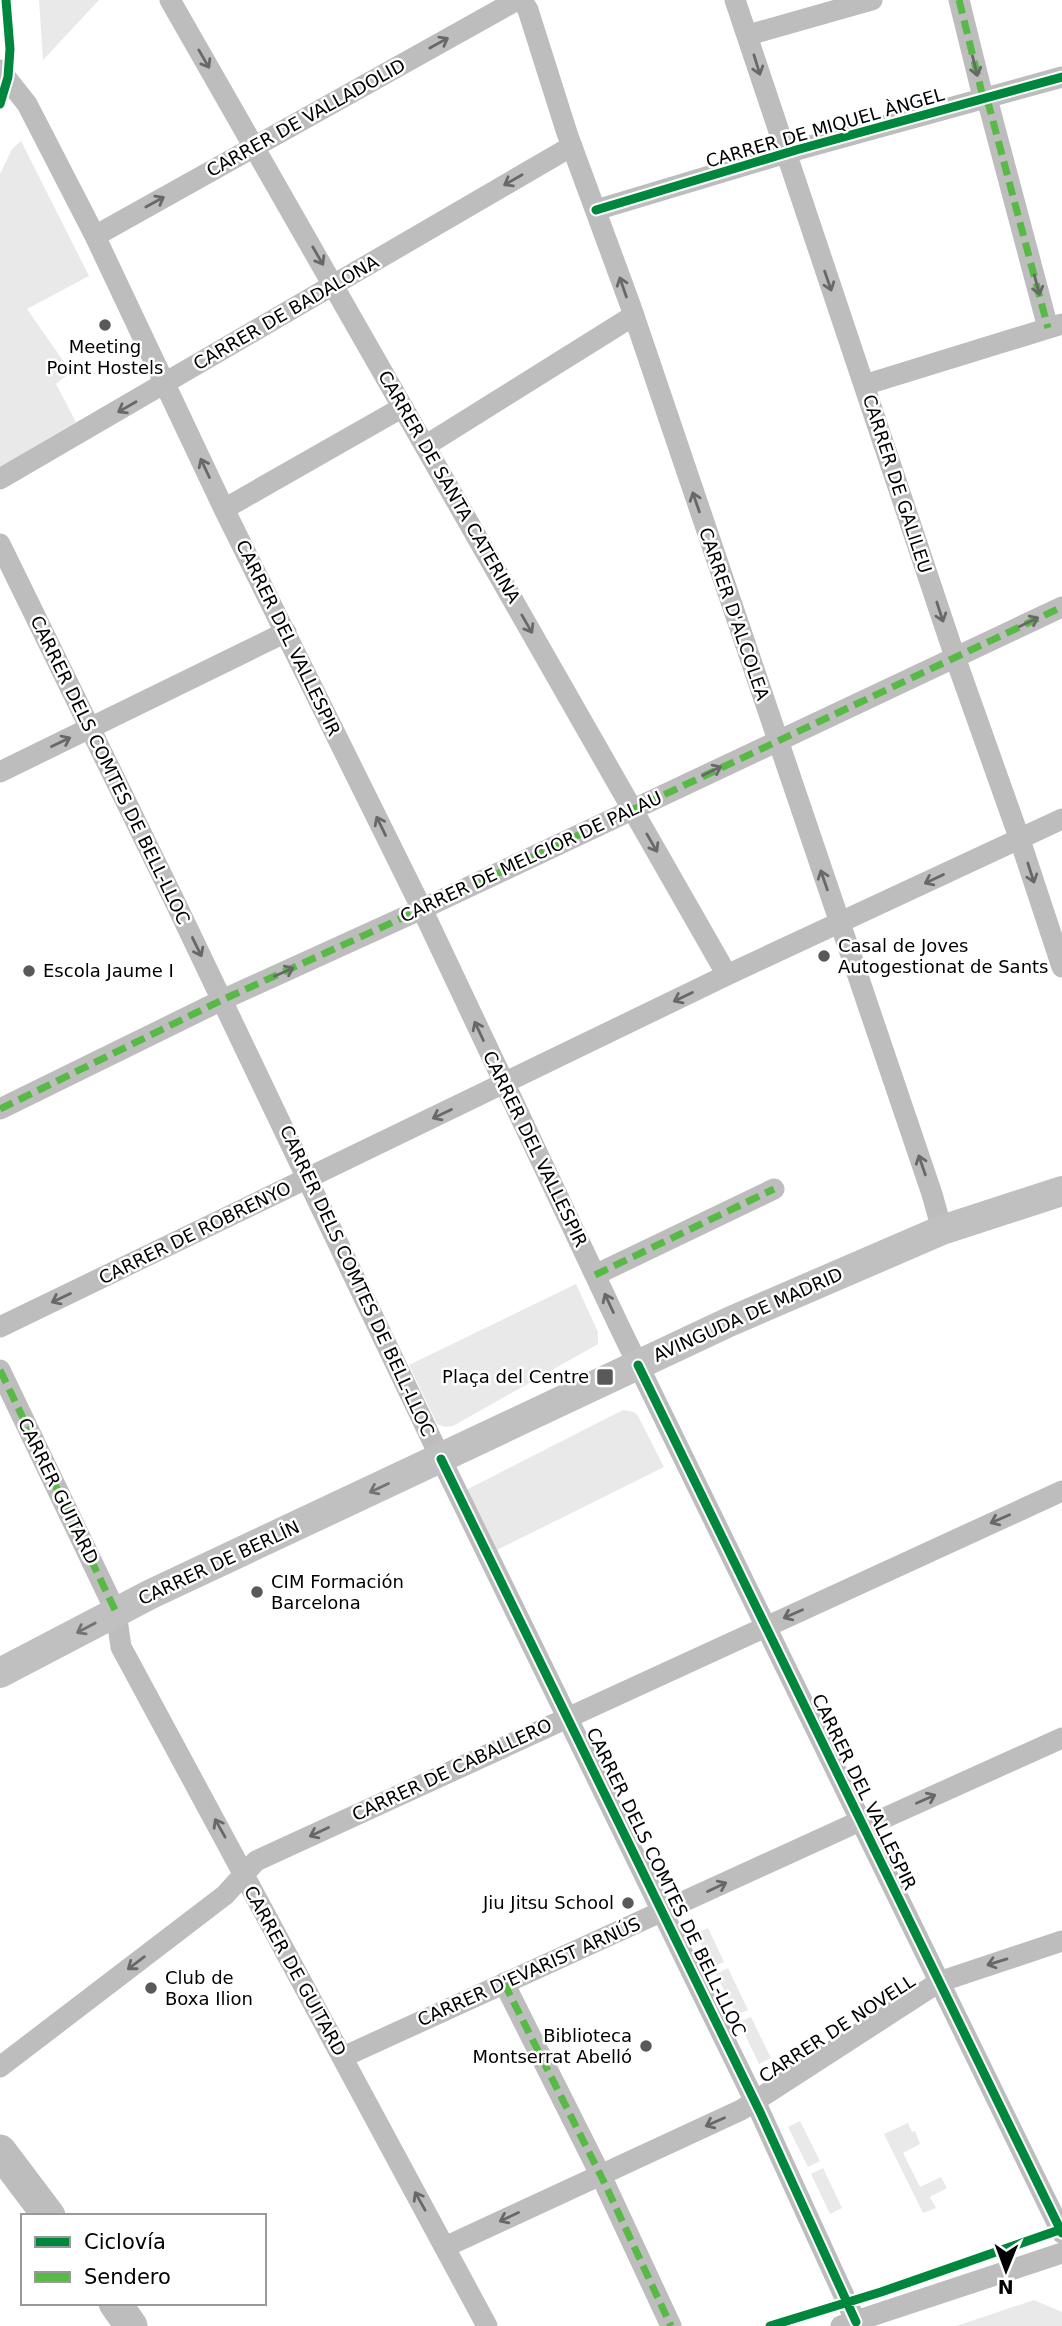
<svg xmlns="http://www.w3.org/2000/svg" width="1062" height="2326" viewBox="0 0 1062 2326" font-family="'DejaVu Sans',sans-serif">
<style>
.green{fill:#e9e9e9}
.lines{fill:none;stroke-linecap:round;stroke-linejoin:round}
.street{stroke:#bdbdbd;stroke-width:21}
.secondary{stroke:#c0c0c0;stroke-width:30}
.primary{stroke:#bdbdbd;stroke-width:33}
.quiet{stroke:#58b947;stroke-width:7;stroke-dasharray:14 7;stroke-linecap:butt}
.cycleway-casing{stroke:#fff;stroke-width:13}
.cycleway{stroke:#00873e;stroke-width:9}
.oneway{stroke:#686868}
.oneway2{stroke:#737373}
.poi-dot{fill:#595959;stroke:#fff;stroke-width:2.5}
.labels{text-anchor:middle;stroke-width:5;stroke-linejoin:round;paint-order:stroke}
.street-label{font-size:18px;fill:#000;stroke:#fff}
.poi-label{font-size:18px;fill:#000;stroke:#fff;text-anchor:start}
</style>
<rect width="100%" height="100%" fill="#fff"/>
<path class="green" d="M39,0H99L43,60Z
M21,141L89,276L27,309L71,372L56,384L76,422L0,467V174L12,149Z
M576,1284L598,1332V1344L453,1426L445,1427L437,1424L409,1365Z
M623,1410L634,1412L638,1416L664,1467L491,1553L466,1493L468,1489Z
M708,1928L724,1962L712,1967L696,1933Z
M728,1968L748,2010L736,2015L716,1974Z
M751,2017L771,2058L759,2064L739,2022Z
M800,2121L820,2161L808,2167L788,2127Z
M908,2123L912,2132L915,2131L920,2144L903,2153L920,2187L941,2177L947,2188L930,2197L936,2208L923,2213L884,2134Z
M823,2168L842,2208L830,2214L811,2174Z
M1034,2300L1062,2312V2326H956Z"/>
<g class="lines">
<path class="street" d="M170,0L727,975
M522,0L528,10L567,133L631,307L932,1194L942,1230
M735,0L955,657L1020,840L1062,967
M959,0L982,93L989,106L1048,328
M748,35L872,0
M0,70L27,104L95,236L224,509L422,909L621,1330L1062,2233
M596,210L796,150L1062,77
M95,236L517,0
M864,385L1062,324
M425,446L633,316
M0,479L572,146
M224,509L403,407
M0,544L176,904L441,1459L760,2112L856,2322
M0,772L286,632
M0,1109L222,1000L422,909L1062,607
M595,1275L774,1189
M0,1327L727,975L1062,819
M0,1370L116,1612L121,1647L487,2326
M504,1983L604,2182L671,2326
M343,2057L860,1821L880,1820L1062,1738
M0,2067L225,1895L256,1861L1062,1491
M445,2247L741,2110L939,1982L1062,1941
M841,2326L1062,2253"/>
<path class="secondary" d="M0,1673L151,1594L729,1322L942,1230L1062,1191"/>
<path class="primary" d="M0,2151L49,2216
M115,2303L131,2326"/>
<path class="quiet" d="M959,0L982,93L989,106L1048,328
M0,1109L222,1000L422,909L1062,607
M595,1275L774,1189
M0,1370L116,1612
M504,1983L604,2182L671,2326"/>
<defs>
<path id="cycleway" d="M0,104L8,77L10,49L6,0
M596,210L796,150L1062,77
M638,1365L1062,2233
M441,1459L760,2112L856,2322
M770,2326L881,2292L1062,2229"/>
</defs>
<use href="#cycleway" class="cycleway-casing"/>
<use href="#cycleway" class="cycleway"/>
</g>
<defs><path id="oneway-shaft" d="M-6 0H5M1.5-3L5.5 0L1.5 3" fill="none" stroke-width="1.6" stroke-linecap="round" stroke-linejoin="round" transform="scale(1.75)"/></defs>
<g class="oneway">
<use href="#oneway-shaft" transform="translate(439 43) rotate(-29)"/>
<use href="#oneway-shaft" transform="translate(204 59) rotate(60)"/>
<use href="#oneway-shaft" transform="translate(757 65) rotate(73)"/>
<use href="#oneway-shaft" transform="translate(975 66) rotate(76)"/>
<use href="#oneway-shaft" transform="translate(513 180) rotate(150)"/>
<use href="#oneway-shaft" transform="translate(155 202) rotate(-29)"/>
<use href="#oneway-shaft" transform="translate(318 256) rotate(60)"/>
<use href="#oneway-shaft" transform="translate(828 281) rotate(71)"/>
<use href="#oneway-shaft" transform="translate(1037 285) rotate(75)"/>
<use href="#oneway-shaft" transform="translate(623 287) rotate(-109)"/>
<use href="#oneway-shaft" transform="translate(127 407) rotate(150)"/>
<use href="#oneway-shaft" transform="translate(205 468) rotate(-115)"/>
<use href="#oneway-shaft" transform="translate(696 502) rotate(-109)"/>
<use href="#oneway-shaft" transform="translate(940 612) rotate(72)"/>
<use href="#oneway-shaft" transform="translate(1029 622) rotate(-25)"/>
<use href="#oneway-shaft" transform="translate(527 624) rotate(60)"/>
<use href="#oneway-shaft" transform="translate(61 742) rotate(-26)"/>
<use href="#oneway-shaft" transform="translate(712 771) rotate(-25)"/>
<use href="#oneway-shaft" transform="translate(381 826) rotate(-116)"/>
<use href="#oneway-shaft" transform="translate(652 843) rotate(60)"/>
<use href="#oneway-shaft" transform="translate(1031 873) rotate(72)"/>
<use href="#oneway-shaft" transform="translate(934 879) rotate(155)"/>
<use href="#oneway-shaft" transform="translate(824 880) rotate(-109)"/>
<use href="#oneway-shaft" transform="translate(197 947) rotate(64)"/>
<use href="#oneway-shaft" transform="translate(284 972) rotate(-24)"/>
<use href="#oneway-shaft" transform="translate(683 997) rotate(154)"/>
<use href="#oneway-shaft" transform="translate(479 1031) rotate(-115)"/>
<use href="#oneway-shaft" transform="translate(442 1114) rotate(154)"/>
<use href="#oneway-shaft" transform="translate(922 1165) rotate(-109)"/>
<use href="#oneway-shaft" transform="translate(61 1298) rotate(154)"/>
<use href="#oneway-shaft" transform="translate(609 1303) rotate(-115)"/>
<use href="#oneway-shaft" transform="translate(1000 1519) rotate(156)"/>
<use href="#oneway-shaft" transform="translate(793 1614) rotate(156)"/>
<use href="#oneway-shaft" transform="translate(926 1799) rotate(-24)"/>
<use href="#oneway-shaft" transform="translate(220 1828) rotate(-119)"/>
<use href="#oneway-shaft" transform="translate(319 1832) rotate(155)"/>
<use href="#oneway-shaft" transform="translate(717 1887) rotate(-25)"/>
<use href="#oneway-shaft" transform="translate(997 1962) rotate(163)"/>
<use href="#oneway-shaft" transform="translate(136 1963) rotate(143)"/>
<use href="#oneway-shaft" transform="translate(715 2122) rotate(156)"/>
<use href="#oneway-shaft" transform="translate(420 2201) rotate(-119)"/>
<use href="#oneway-shaft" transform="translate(509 2217) rotate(155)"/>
</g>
<g class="oneway2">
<use href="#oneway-shaft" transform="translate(379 1488) rotate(155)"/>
<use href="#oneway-shaft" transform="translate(86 1628) rotate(152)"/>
</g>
<g class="poi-dot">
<circle cx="105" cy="325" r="7"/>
<circle cx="824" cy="956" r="7"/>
<circle cx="29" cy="971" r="7"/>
<rect x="596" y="1368" width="18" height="18" rx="3.5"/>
<circle cx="257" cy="1592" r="7"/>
<circle cx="628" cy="1903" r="7"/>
<circle cx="151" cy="1988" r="7"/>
<circle cx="646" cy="2046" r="7"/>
</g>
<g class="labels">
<g class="street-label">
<text transform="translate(306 118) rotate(-29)" y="6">CARRER DE VALLADOLID</text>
<text transform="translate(825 128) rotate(-16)" y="6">CARRER DE MIQUEL ÀNGEL</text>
<text transform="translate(286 313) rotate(-30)" y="6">CARRER DE BADALONA</text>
<text transform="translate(897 484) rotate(72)" y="6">CARRER DE GALILEU</text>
<text transform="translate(449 487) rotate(60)" y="6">CARRER DE SANTA CATERINA</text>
<text transform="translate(734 614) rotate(71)" y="6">CARRER D'ALCOLEA</text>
<text transform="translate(288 638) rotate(64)" y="6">CARRER DEL VALLESPIR</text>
<text transform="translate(110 770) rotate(64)" y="6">CARRER DELS COMTES DE BELL-LLOC</text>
<text transform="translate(531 857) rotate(-25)" y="6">CARRER DE MELCIOR DE PALAU</text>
<text transform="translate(535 1149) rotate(64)" y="6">CARRER DEL VALLESPIR</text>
<text transform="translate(195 1233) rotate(-26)" y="6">CARRER DE ROBRENYO</text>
<text transform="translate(357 1281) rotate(65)" y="6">CARRER DELS COMTES DE BELL-LLOC</text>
<text transform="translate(748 1315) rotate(-24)" y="6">AVINGUDA DE MADRID</text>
<text transform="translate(58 1491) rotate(64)" y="6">CARRER GUITARD</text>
<text transform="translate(219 1563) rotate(-25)" y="6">CARRER DE BERLÍN</text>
<text transform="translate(452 1770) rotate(-25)" y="6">CARRER DE CABALLERO</text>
<text transform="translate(864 1792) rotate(64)" y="6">CARRER DEL VALLESPIR</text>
<text transform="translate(666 1882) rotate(64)" y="6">CARRER DELS COMTES DE BELL-LLOC</text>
<text transform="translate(295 1971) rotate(61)" y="6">CARRER DE GUITARD</text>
<text transform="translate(529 1972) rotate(-24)" y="6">CARRER D'EVARIST ARNÚS</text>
<text transform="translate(837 2029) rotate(-33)" y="6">CARRER DE NOVELL</text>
</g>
<g class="poi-label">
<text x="105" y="353" text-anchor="middle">Meeting<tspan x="105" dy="21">Point Hostels</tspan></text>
<text x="838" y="952">Casal de Joves<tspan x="838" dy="21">Autogestionat de Sants</tspan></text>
<text x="43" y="977">Escola Jaume I</text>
<text x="589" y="1383" text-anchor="end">Plaça del Centre</text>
<text x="271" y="1588">CIM Formación<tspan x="271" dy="21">Barcelona</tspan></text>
<text x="614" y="1909" text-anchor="end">Jiu Jitsu School</text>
<text x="165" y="1984">Club de<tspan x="165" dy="21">Boxa Ilion</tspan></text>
<text x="632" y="2042" text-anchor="end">Biblioteca<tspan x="632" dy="21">Montserrat Abelló</tspan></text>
</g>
</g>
<rect x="21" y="2214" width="245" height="91" fill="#ffffff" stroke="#999999" stroke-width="2"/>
<rect x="35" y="2237" width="35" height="10" fill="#00873e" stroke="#999999" stroke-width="2"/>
<text x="84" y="2249" font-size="21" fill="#000000">Ciclovía</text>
<rect x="35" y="2272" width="35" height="10" fill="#58b947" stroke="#999999" stroke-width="2"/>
<text x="84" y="2284" font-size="21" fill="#000000">Sendero</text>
<g transform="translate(1006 2270) rotate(181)" stroke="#ffffff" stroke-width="5" paint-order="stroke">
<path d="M0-5L12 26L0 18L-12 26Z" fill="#000000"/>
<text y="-10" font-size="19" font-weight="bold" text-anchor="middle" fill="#000000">N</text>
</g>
</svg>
